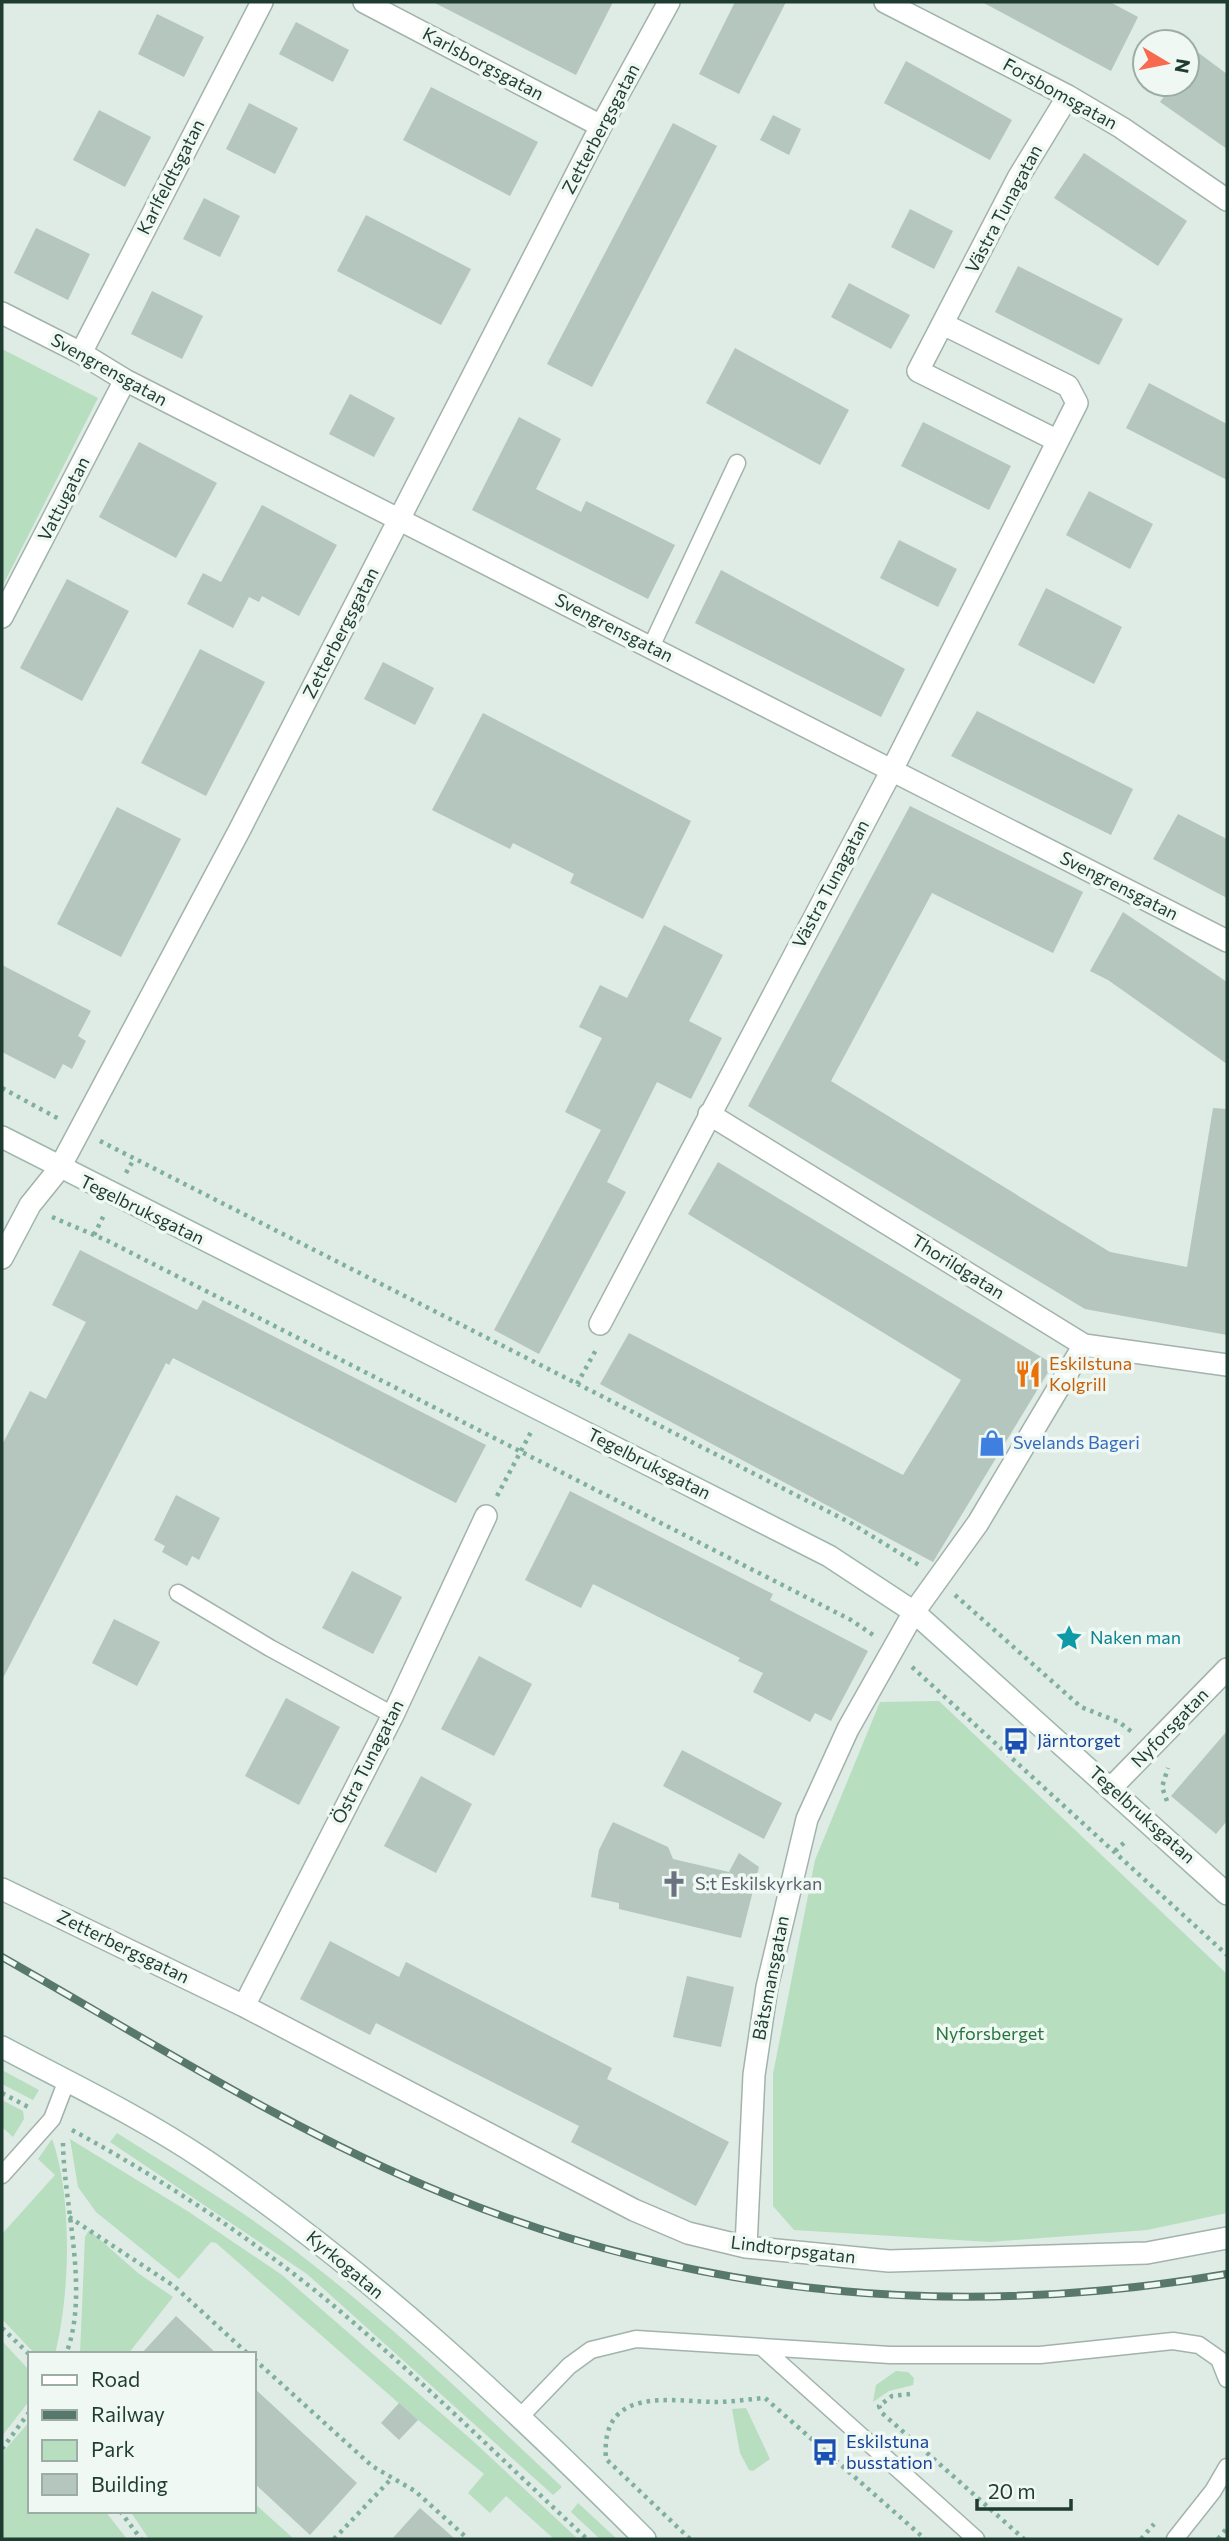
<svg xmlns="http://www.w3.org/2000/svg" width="1229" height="2541" viewBox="0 0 1229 2541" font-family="Commissioner,sans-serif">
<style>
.green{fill:#b7debe}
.building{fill:#b4c6bd}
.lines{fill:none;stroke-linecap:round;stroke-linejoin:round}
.lane-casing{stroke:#a2b3ac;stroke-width:19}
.street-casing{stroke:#a2b3ac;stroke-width:24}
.secondary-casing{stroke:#9db7ac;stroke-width:24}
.path{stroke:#7eb09c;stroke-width:4.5;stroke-dasharray:3.5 5;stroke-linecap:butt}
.lane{stroke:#fff;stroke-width:16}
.street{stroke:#fff;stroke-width:21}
.secondary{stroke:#fff;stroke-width:21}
.rail-casing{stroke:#59786d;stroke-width:8}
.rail{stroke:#f0f8f3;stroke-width:5;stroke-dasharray:16;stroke-linecap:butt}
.labels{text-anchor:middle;stroke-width:7;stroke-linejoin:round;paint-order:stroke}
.street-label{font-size:18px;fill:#1f3c32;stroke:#f0f8f3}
.food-label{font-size:18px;fill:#c56008;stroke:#f0f8f3;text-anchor:start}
.shop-label{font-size:18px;fill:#366cbe;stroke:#f0f8f3;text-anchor:start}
.culture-label{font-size:18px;fill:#0d838f;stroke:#f0f8f3;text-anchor:start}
.transit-label{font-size:18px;fill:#164399;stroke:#f0f8f3;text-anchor:start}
.worship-label{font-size:18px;fill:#5b616d;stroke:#f0f8f3;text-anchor:start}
.park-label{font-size:18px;fill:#28743f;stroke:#f0f8f3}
</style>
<rect width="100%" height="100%" fill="#dfebe5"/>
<path class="green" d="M2,349L98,398L2,587Z
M939,1701L1227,1974V2213L1147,2230L990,2242L794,2230L773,2206V2074L815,1860L880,1702Z
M2,2070L39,2090L33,2100L2,2084Z
M2,2100L23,2111L24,2119L13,2137L2,2127Z
M117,2133C174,2169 232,2204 286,2244C384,2317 473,2403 562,2487L553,2495L307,2274L110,2142Z
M52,2139C73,2197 70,2295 55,2354H35L2,2319V2234L55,2175L38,2159Z
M70,2139L189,2212L282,2275L473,2441L578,2539H554L506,2496L490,2513L468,2493L484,2474L418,2420L216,2243L211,2242L179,2279L96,2212L78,2187Z
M89,2230L138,2273L173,2297L128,2354H80L85,2237Z
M2,2341L30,2371V2400L2,2436Z
M896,2371L908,2372L914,2378L913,2385L889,2391L873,2402L876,2385Z
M746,2408L770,2459L753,2471L749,2470L740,2453L732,2409Z
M30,2421V2511H105L127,2539H2V2453Z
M254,2503L294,2539H149L130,2511H254Z
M578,2503L617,2539H600L571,2512Z"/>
<path class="building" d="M433,2H613L576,75Z
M735,2H786L739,94L699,74Z
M982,2H1110L1138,17L1111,71Z
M157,14L204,37L184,77L138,54Z
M296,22L349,50L333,82L279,54Z
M1196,51L1227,74V149L1160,102L1173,84H1187V65Z
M906,61L1012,120L990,160L884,103Z
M431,87L538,142L510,196L403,140Z
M249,103L298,128L275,174L226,149Z
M99,110L151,137L125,187L73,160Z
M773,115L801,129L789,155L760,140Z
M673,123L717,146L592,387L547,364Z
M1084,153L1187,221L1158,266L1054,198Z
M204,198L240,216L220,257L183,239Z
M910,209L953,231L934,269L891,247Z
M366,215L471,269L441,325L337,271Z
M36,228L90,254L68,300L14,273Z
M1018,266L1123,319L1099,365L995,312Z
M849,283L910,315L891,349L831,317Z
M152,291L203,316L182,359L131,334Z
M735,348L849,410L820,465L706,403Z
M1149,383L1227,424V480L1126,428Z
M350,394L395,418L374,457L329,434Z
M519,417L561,439L536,489L581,512L586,501L675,545L648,599L472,510Z
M923,422L1011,466L989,510L901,466Z
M139,442L217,483L176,558L99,517Z
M1089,491L1153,524L1130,569L1066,535Z
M262,505L337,545L299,616L262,596L259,602L249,597L233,628L187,604L203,573L221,582Z
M899,540L957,569L938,607L880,578Z
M721,570L905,669L881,717L695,623Z
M67,579L129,611L82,701L20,668Z
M1046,588L1122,627L1094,684L1018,645Z
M200,649L265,682L206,796L141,763Z
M383,662L434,688L415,725L364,699Z
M977,711L1133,789L1111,835L951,756Z
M483,713L691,821L643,919L570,883L574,874L513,843L510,849L432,810Z
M910,806L1083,892L1053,953L932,893L831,1081L1110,1252L1187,1267L1213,1108L1227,1109V1335L1085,1309L748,1106Z
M117,807L181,839L121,957L57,924Z
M1178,814L1227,839V898L1153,859Z
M1123,912L1227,982V1064L1108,980L1090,971Z
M664,925L723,955L689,1021L722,1038L691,1099L657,1082L607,1182L626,1192L539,1354L494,1330L601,1130L565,1112L602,1038L579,1027L600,985L627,998Z
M2,965L91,1011L78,1036L86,1041L72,1069L63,1064L55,1079L2,1052Z
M718,1162L1053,1364L933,1562L600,1384L629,1333L903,1475L961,1380L688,1214Z
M80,1250L197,1310L203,1300L486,1445L456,1503L173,1358L169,1365L166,1363L2,1680V1445L30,1391L46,1399L86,1322L52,1305Z
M570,1491L773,1594L770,1600L868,1651L831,1721L815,1713L810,1722L753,1692L763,1673L738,1661L740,1658L593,1584L581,1608L525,1580Z
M176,1495L220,1518L199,1560L192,1556L187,1566L162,1552L165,1546L154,1540Z
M352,1571L402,1597L373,1654L322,1628Z
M114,1619L160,1642L137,1686L92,1663Z
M479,1656L532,1684L494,1756L441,1729Z
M286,1698L340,1727L299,1805L245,1776Z
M1227,1731V1821L1216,1834L1171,1796Z
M682,1750L782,1803L764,1839L663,1786Z
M421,1776L472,1804L436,1873L384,1846Z
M613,1822L668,1847L673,1859L729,1872L739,1853L759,1867L741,1938L619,1909V1903L591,1897L599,1850Z
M330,1941L399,1977L406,1962L612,2068L607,2079L729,2142L696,2206L571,2142L579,2126L376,2023L370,2035L300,1999Z
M687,1976L734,1987L721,2047L673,2037Z
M176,2316L217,2354H141Z
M254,2388L357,2483L310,2535L254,2483Z
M399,2403L418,2420L399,2440L381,2423Z
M420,2508L455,2539H392Z"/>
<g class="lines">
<defs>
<path id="lane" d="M651,647L737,463
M178,1593L270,1648L393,1715
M2,2175L52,2119L67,2080
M764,2349L976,2539
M520,2417L569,2366L591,2350L636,2339L890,2355H1040L1173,2341L1199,2345L1219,2359L1227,2379
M1175,2539L1213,2491L1227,2467"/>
<path id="street" d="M364,2L601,126
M885,2L1068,96L1122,128L1227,200
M2,313L81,353L125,380L1227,941
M81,353L262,2
M1056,440L918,371L1018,178L1068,96
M2,617L125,380
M709,1114L1084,1345L1227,1365
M2,1258L30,1205L59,1169L239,831L601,126L669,2
M600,1324L892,770L1077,403L1068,386L943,324
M1112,1787L1227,1669
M2,1889L244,2006L634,2210L688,2233L746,2247L889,2261L1147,2253L1227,2238
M244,2006L393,1715L486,1516
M746,2247L754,2075L767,1987L807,1819L848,1729L914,1612L978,1523L1084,1345"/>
<path id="secondary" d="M2,1137L829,1556L914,1612L1227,1894
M2,2047C70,2083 141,2117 205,2160C365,2268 509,2403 645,2539"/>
</defs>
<use href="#lane" class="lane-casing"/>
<use href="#street" class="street-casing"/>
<use href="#secondary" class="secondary-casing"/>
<path class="path" d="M2,1088L59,1119
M100,1141L849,1522L919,1565
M126,1173L134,1159
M52,1217L108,1241L851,1620L873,1635
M94,1235L104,1215
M577,1384L597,1348
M497,1496L531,1432
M955,1595L1081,1707L1119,1722L1132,1732
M912,1667L1227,1955
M1167,1801L1162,1787L1168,1768
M1115,1851L1127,1840
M2,2093L30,2108
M72,2130C162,2179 248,2236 328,2301C418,2376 501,2459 587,2539
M63,2143C64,2208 90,2292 66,2354
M69,2217L174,2286L248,2354
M2,2328L30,2355
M254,2359L372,2466L415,2491L468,2539
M910,2394L892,2396L879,2406L882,2413L1024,2539
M2,2449L30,2411
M120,2511L141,2539
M334,2539L392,2478
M690,2539L606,2459C600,2386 668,2401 716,2402C732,2402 749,2399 765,2398L925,2539
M1141,2539L1154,2524
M1218,2539L1227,2528"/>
<use href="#lane" class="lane"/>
<use href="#street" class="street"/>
<use href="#secondary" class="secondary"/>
<defs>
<path id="rail" d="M2,1957C147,2039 290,2131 445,2194C699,2298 959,2320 1227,2274"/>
</defs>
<use href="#rail" class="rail-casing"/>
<use href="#rail" class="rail"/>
</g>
<defs>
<symbol id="restaurant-bare" viewBox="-9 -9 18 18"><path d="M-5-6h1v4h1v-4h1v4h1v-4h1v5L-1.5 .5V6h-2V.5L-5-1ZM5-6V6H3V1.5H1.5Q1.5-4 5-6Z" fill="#e8710a" stroke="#f0f8f3" stroke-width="2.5" paint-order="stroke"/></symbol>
<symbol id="shop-bare" viewBox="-9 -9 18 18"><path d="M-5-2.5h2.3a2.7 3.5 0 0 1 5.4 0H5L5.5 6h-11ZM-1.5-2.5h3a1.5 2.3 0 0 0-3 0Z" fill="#3f7fe0" stroke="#f0f8f3" stroke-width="2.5" paint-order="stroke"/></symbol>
<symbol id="sight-bare" viewBox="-9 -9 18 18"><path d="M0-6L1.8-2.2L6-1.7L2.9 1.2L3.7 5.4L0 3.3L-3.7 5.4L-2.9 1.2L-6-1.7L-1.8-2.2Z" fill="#0f9aa8" stroke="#f0f8f3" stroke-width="2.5" paint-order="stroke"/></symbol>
<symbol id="bus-bare" viewBox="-9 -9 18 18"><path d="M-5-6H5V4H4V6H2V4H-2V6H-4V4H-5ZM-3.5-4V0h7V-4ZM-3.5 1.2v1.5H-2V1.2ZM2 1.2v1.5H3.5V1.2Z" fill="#1a4fb4" stroke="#f0f8f3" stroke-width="2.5" paint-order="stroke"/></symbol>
<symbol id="church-bare" viewBox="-9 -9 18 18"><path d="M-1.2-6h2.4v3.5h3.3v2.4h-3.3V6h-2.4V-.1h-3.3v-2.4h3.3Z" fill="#6b7280" stroke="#f0f8f3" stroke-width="2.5" paint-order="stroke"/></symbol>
</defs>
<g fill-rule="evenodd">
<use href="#restaurant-bare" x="1009" y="1355" width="38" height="38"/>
<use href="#shop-bare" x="973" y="1424" width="38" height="38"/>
<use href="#sight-bare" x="1050" y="1619" width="38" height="38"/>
<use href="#bus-bare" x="997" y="1722" width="38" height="38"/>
<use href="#church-bare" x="655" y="1865" width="38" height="38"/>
<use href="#bus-bare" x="806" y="2433" width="38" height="38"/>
</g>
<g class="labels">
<g class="street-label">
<text transform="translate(483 64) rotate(28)" y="6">Karlsborgsgatan</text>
<text transform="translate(1060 94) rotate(29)" y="6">Forsbomsgatan</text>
<text transform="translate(601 129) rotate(-62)" y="6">Zetterbergsgatan</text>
<text transform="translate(171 177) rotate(-63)" y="6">Karlfeldtsgatan</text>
<text transform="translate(1004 209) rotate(-62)" y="6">Västra Tunagatan</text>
<text transform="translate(109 370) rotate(29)" y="6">Svengrensgatan</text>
<text transform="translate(64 499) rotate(-63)" y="6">Vattugatan</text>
<text transform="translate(614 628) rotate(27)" y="6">Svengrensgatan</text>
<text transform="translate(341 633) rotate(-63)" y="6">Zetterbergsgatan</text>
<text transform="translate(831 884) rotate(-62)" y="6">Västra Tunagatan</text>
<text transform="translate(1119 886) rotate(27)" y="6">Svengrensgatan</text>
<text transform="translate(142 1210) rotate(26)" y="6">Tegelbruksgatan</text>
<text transform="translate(958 1267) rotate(32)" y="6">Thorildgatan</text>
<text transform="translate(649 1464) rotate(27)" y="6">Tegelbruksgatan</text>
<text transform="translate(1170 1728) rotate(-46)" y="6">Nyforsgatan</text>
<text transform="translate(368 1762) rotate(-63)" y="6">Östra Tunagatan</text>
<text transform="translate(1142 1815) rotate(42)" y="6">Tegelbruksgatan</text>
<text transform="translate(123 1947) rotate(26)" y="6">Zetterbergsgatan</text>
<text transform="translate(771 1978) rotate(-79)" y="6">Båtsmansgatan</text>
<text transform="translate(793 2250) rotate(7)" y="6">Lindtorpsgatan</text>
<text transform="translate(345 2265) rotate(40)" y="6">Kyrkogatan</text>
</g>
<g class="food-label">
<text x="1049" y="1370">Eskilstuna<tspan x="1049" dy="21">Kolgrill</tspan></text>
</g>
<g class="shop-label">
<text x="1013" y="1449">Svelands Bageri</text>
</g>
<g class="culture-label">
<text x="1090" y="1644">Naken man</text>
</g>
<g class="transit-label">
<text x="1037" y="1747">Järntorget</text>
<text x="846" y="2448">Eskilstuna<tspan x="846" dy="21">busstation</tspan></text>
</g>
<g class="worship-label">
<text x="695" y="1890">S:t Eskilskyrkan</text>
</g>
<g class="park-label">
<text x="990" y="2040">Nyforsberget</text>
</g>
</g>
<rect width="1229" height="2541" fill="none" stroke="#1f3c32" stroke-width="7"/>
<rect x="28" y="2352" width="228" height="161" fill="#f0f8f3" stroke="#9cada6" stroke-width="2"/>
<rect x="42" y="2375" width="35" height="10" fill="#ffffff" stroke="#9cada6" stroke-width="2"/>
<text x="91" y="2387" font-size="21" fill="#1f3c32">Road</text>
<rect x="42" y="2410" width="35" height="10" fill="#59786d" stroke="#9cada6" stroke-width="2"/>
<text x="91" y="2422" font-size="21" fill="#1f3c32">Railway</text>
<rect x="42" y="2440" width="35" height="21" fill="#b7debe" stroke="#9cada6" stroke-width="2"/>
<text x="91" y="2457" font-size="21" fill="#1f3c32">Park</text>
<rect x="42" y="2474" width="35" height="21" fill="#b4c6bd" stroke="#9cada6" stroke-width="2"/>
<text x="91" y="2492" font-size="21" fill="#1f3c32">Building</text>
<g transform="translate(1166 63) rotate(100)"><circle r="33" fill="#f0f8f3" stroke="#9cada6" stroke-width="2"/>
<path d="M0-5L12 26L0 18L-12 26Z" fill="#f86a50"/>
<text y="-10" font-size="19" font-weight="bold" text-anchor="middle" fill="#1f3c32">N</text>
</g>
<path d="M977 2499v10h94v-10" fill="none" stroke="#1f3c32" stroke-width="3.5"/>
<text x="988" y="2499" font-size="21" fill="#1f3c32" stroke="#f0f8f3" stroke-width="5" paint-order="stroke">20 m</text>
</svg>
